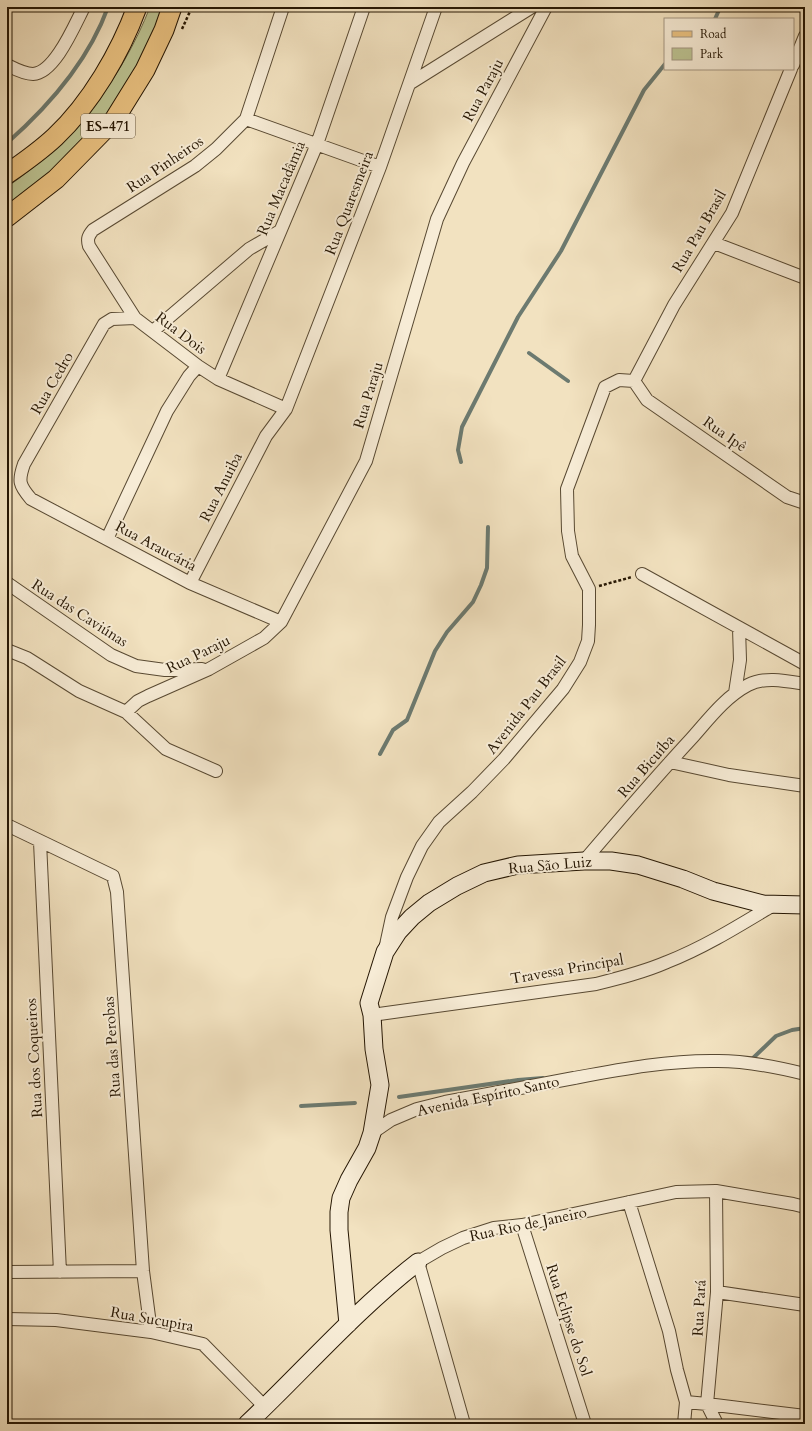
<svg xmlns="http://www.w3.org/2000/svg" width="812" height="1431" viewBox="0 0 812 1431" font-family="Cardo,serif">
<style>
.green{fill:#bcc392;stroke:#706c4a}
.lines{fill:none;stroke-linecap:round;stroke-linejoin:round}
.stream{stroke:#6c7a70;stroke-width:4}
.street-casing{stroke:#584932;stroke-width:14}
.secondary-casing{stroke:#251603;stroke-width:19}
.primary-casing{stroke:#251603;stroke-width:21}
.path{stroke:#251603;stroke-width:2.5;stroke-dasharray:3 2;stroke-linecap:butt}
.street{stroke:#f7ecd6;stroke-width:12}
.secondary{stroke:#f7ecd6;stroke-width:17}
.primary{stroke:#e9c180;stroke-width:19}
.labels{text-anchor:middle;stroke-width:4;stroke-linejoin:round;paint-order:stroke}
.shield{fill:#f7ecd6;stroke:#645642;stroke-width:1}
.shield-label{font-size:14px;font-weight:bold;fill:#251603}
.street-label{font-size:15px;fill:#251603;stroke:#f7ecd6}
</style>
<rect width="100%" height="100%" fill="#f2e2c0"/>
<filter id="stains"><feTurbulence type="fractalNoise" baseFrequency=".005" numOctaves="4"/><feColorMatrix values="0 0 0 0 .2 0 0 0 0 .09 0 0 0 0 .02 0 0 0 .5 -.17"/></filter>
<radialGradient id="worn" r=".72"><stop offset=".6" stop-color="#630" stop-opacity="0"/><stop offset="1" stop-color="#630" stop-opacity=".3"/></radialGradient>
<path class="green" d="M150,7H167L120,98L87,140L7,211V187C72,142 121,81 150,7Z"/>
<g class="lines">
<path class="stream" d="M715,19L719,10
M7,143C49,106 89,60 108,7
M529,353L568,381
M461,462L458,450L462,427L518,317L561,251L644,90L665,64
M380,754L393,730L407,720L435,651L447,632L473,602L481,585L487,568L488,527
M751,1060L776,1036L792,1030L805,1028
M399,1097L518,1080L543,1078
M301,1106L355,1103"/>
<defs>
<path id="street" d="M283,7L246,119L216,149L195,166L93,230C88,236 87,239 89,246L135,318L198,366L218,379L286,409
M7,65C15,69 24,74 33,74C55,73 75,24 84,7
M793,65L805,36
M409,84L532,7
M246,119L380,167
M714,243L805,278
M135,318L112,319L104,324L24,464C18,481 19,485 31,499L190,583L281,622
M153,331L249,249L280,231
M218,379L317,144L364,7
M634,381L674,305L732,213L791,69
M634,381L647,400L787,497L805,503
M107,539L167,411L189,376L198,366
M642,574L805,664
M7,583L111,655L136,666L165,670L202,669
M190,583L266,436L286,409L380,167L436,7
M7,650L27,658L79,691L126,712L166,749L216,771
M735,693L740,660L739,628
M126,712L138,701L148,696L209,669L264,638L281,622L366,461L437,219L463,163L546,7
M670,762L729,775L805,786
M7,825L113,876L117,892L143,1271L151,1332
M40,842L60,1272
M584,861C619,820 654,779 691,739C708,720 725,697 748,685C765,676 787,681 805,684
M386,945L392,917L407,877L422,846L439,822L472,792L504,759L563,689L580,662L588,641L589,625V589L572,556L568,531L567,489L605,387L619,380L634,381
M372,1015L596,984C620,978 644,972 667,962C705,947 740,925 775,904
M372,1133L391,1120L417,1109L445,1102C488,1094 531,1086 574,1078C622,1069 669,1060 718,1061C748,1061 777,1067 805,1074
M716,1191L717,1292L707,1404L717,1424
M629,1202L669,1331L677,1370L686,1402L684,1424
M522,1225L585,1424
M7,1272L143,1271
M717,1292L805,1305
M7,1319L56,1320L151,1332L203,1344L265,1407
M686,1402L707,1404L805,1416
M464,1424L418,1262L442,1248L463,1238L494,1228L522,1225L676,1192L716,1191L793,1204L805,1207"/>
<path id="secondary" d="M348,1324L339,1230V1212L341,1198L349,1180L367,1148L372,1133L380,1085L374,1049L372,1015L369,1003L385,952L398,932L412,917L429,903L457,886L484,873L518,865L584,861H611L638,865L683,879L713,891L763,904L805,905
M247,1424C304,1370 356,1310 418,1262"/>
<path id="primary" d="M7,174C23,163 40,151 55,137C91,103 120,53 137,7
M7,217L56,179L114,120L145,70L164,30L172,7"/>
</defs>
<use href="#street" class="street-casing"/>
<use href="#secondary" class="secondary-casing"/>
<use href="#primary" class="primary-casing"/>
<path class="path" d="M182,29L192,7
M599,586L632,577"/>
<use href="#street" class="street"/>
<use href="#secondary" class="secondary"/>
<use href="#primary" class="primary"/>
</g>
<g class="labels">
<rect class="shield" x="81" y="114" width="54" height="24" rx="3"/>
<g class="shield-label">
<text x="108" y="131">ES-471</text>
</g>
<g class="street-label">
<text transform="translate(483 90) rotate(-62)" y="5">Rua Paraju</text>
<text transform="translate(165 164) rotate(-34)" y="5">Rua Pinheiros</text>
<text transform="translate(281 188) rotate(-67)" y="5">Rua Macadâmia</text>
<text transform="translate(349 203) rotate(-69)" y="5">Rua Quaresmeira</text>
<text transform="translate(699 231) rotate(-60)" y="5">Rua Pau Brasil</text>
<text transform="translate(181 333) rotate(37)" y="5">Rua Dois</text>
<text transform="translate(52 383) rotate(-60)" y="5">Rua Cedro</text>
<text transform="translate(368 395) rotate(-73)" y="5">Rua Paraju</text>
<text transform="translate(725 434) rotate(35)" y="5">Rua Ipê</text>
<text transform="translate(221 487) rotate(-63)" y="5">Rua Anuiba</text>
<text transform="translate(156 546) rotate(28)" y="5">Rua Araucária</text>
<text transform="translate(80 613) rotate(33)" y="5">Rua das Caviúnas</text>
<text transform="translate(198 654) rotate(-26)" y="5">Rua Paraju</text>
<text transform="translate(526 705) rotate(-52)" y="5">Avenida Pau Brasil</text>
<text transform="translate(646 766) rotate(-49)" y="5">Rua Bicuíba</text>
<text transform="translate(550 865) rotate(-5)" y="5">Rua São Luiz</text>
<text transform="translate(567 969) rotate(-10)" y="5">Travessa Principal</text>
<text transform="translate(112 1047) rotate(-94)" y="5">Rua das Perobas</text>
<text transform="translate(34 1058) rotate(-93)" y="5">Rua dos Coqueiros</text>
<text transform="translate(488 1096) rotate(-12)" y="5">Avenida Espírito Santo</text>
<text transform="translate(528 1224) rotate(-12)" y="5">Rua Rio de Janeiro</text>
<text transform="translate(699 1308) rotate(-87)" y="5">Rua Pará</text>
<text transform="translate(152 1319) rotate(10)" y="5">Rua Sucupira</text>
<text transform="translate(569 1320) rotate(72)" y="5">Rua Eclipse do Sol</text>
</g>
</g>
<rect width="812" height="1431" fill="none" stroke="#f2e2c0" stroke-width="24"/>
<rect x="8" y="8" width="796" height="1415" fill="none" stroke="#251603" stroke-width="2"/>
<rect x="12" y="12" width="788" height="1407" fill="none" stroke="#251603"/>
<rect x="664" y="18" width="130" height="52" fill="#f7ecd6" stroke="#a39682"/>
<rect x="672" y="31" width="20" height="6" fill="#e9c180" stroke="#a39682"/>
<text x="700" y="38" font-size="12" fill="#251603">Road</text>
<rect x="672" y="48" width="20" height="12" fill="#bcc392" stroke="#a39682"/>
<text x="700" y="58" font-size="12" fill="#251603">Park</text>
<rect width="100%" height="100%" filter="url(#stains)"/>
<rect width="100%" height="100%" fill="url(#worn)"/>
</svg>
